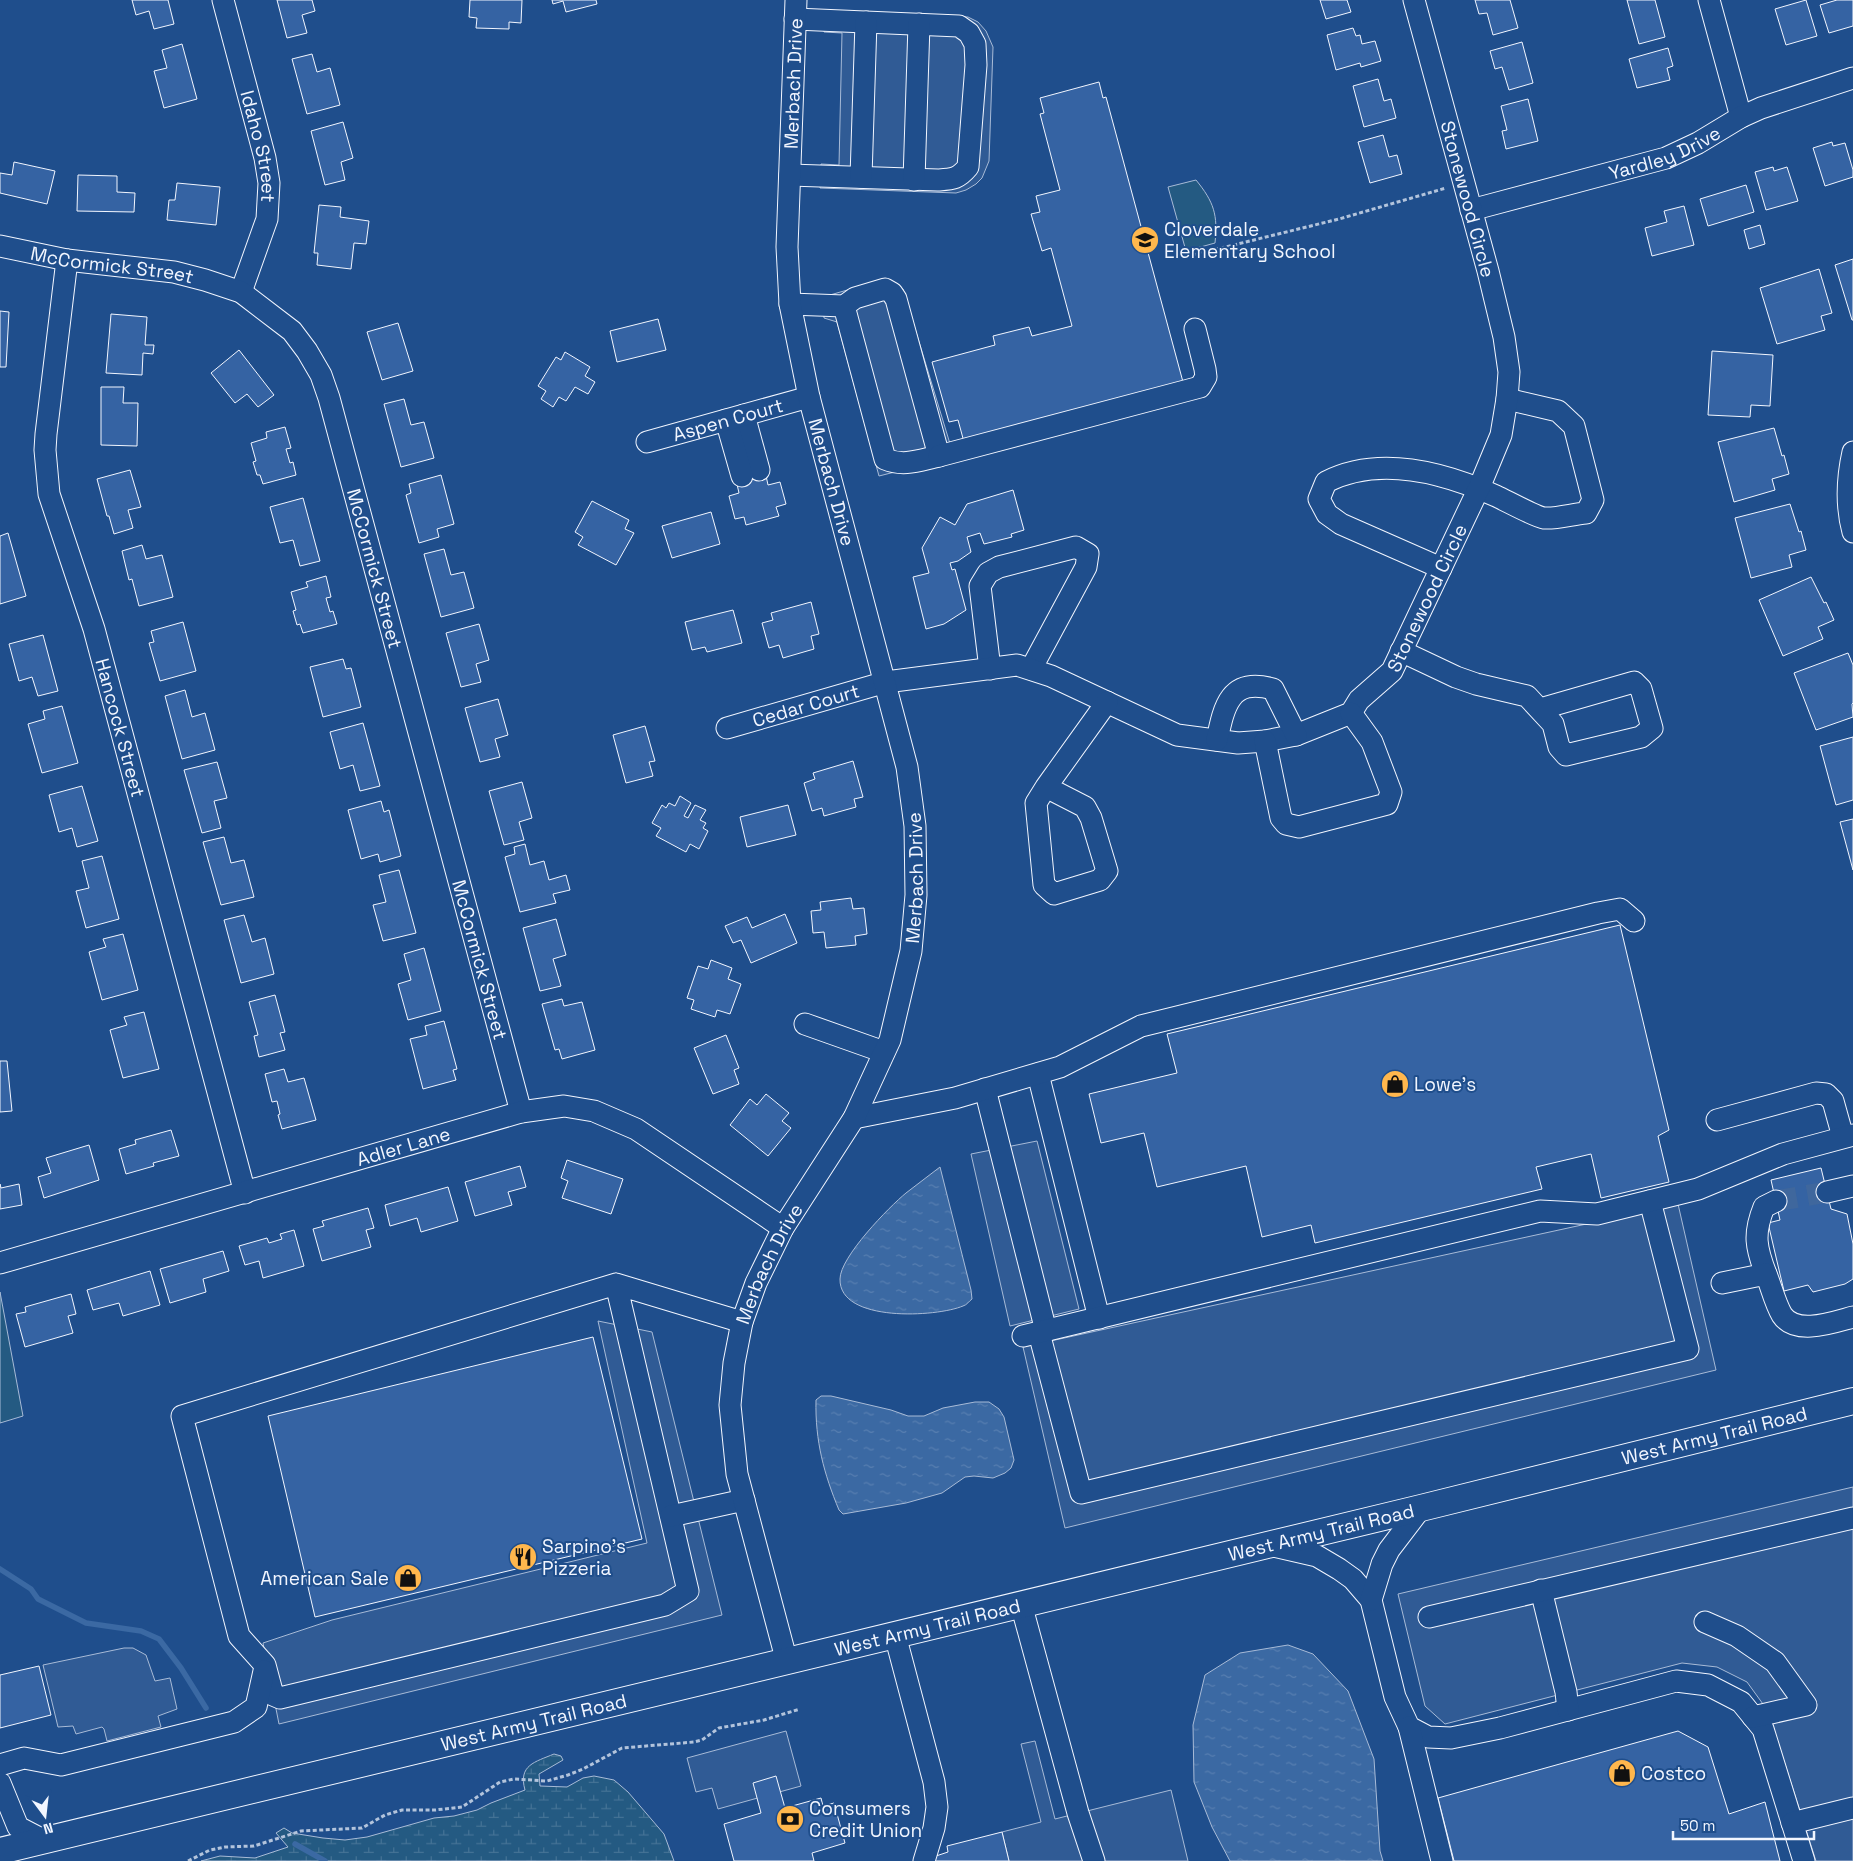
<svg xmlns="http://www.w3.org/2000/svg" width="1853" height="1861" viewBox="0 0 1853 1861" font-family="'Space Grotesk',sans-serif">
<style>
.green{fill:#245a82;stroke:#a8bbd7}
.wetland{fill:url(#wetland-marsh);stroke:#a8bbd7}
.parking{fill:#305b95;stroke:#a8bbd7}
.water{fill:url(#water-ripples);stroke:#a8bbd7}
.lines{fill:none;stroke-linecap:round;stroke-linejoin:round}
.stream{stroke:#3b69a3;stroke-width:5.5}
.building{fill:#3563a3;stroke:#f2f6ff}
.minor-tunnel{stroke:#3f679d;stroke-width:21;stroke-dasharray:21 11;stroke-linecap:butt}
.minor-casing{stroke:#f2f6ff;stroke-width:23}
.major-casing{stroke:#f2f6ff;stroke-width:28}
.path{stroke:#b3c4dc;stroke-width:3;stroke-dasharray:4 2.5;stroke-linecap:butt}
.minor{stroke:#1f4e8c;stroke-width:21}
.major{stroke:#1f4e8c;stroke-width:26}
.labels{text-anchor:middle;stroke-width:4;stroke-linejoin:round;paint-order:stroke}
.street-label{font-size:19px;fill:#f2f6ff;stroke:#1f4e8c}
.poi-label{font-size:19px;fill:#f2f6ff;stroke:#1f4e8c;text-anchor:start}
</style>
<defs>
<pattern id="wetland-marsh" width="20" height="14" patternUnits="userSpaceOnUse" patternTransform="scale(1.25)"><rect width="20" height="14" fill="#245a82"/><path d="M1 5h8M5 5V1M11 12h8M15 12V8" fill="none" stroke="#447295"/></pattern>
<pattern id="water-ripples" width="26" height="14" patternUnits="userSpaceOnUse" patternTransform="scale(1.25)"><rect width="26" height="14" fill="#3b69a3"/><path d="M2 4q2-2 4 0t4 0M15 11q2-2 4 0t4 0" fill="none" stroke="#587fb1"/></pattern>
</defs>
<rect width="100%" height="100%" fill="#1f4e8c"/>
<path class="green" d="M1196,180C1214,202 1218,215 1215,243L1186,251L1168,187Z
M0,1292L23,1416L0,1423Z"/>
<path class="wetland" d="M554,1754L561,1756L563,1760L539,1774L540,1786L567,1787L583,1778L594,1776L614,1780L628,1792L664,1834L674,1861H201L220,1856L255,1858L288,1847L276,1833L284,1828L292,1833L323,1838L345,1840L367,1837L434,1818L454,1816L477,1810L491,1803L525,1790C518,1765 535,1762 554,1754Z"/>
<path class="parking" d="M824,10L968,17L978,22L986,31L993,47L989,161L982,178L976,184L966,190L956,193L820,188L821,164L839,165L842,33L824,32Z
M882,280L903,289L954,457L879,476L837,322L824,318L823,297Z
M1037,1141L1079,1309L1010,1326L971,1154Z
M1678,1204L1716,1370L1065,1528L1023,1347Z
M598,1321L652,1332L722,1615L279,1724L263,1643L332,1620L647,1543Z
M1853,1487V1861H1816L1768,1711L1747,1682L1717,1667L1682,1663L1445,1724L1425,1706L1398,1594Z
M124,1648H133L146,1655L155,1681L170,1678L177,1709L158,1716L161,1727L107,1741L104,1729L102,1727L76,1734L73,1726L58,1727L43,1665Z
M786,1731L801,1786L718,1809L712,1788L696,1792L687,1758Z
M1035,1741L1055,1819L1171,1790L1188,1861H1009L1002,1832L1041,1822L1021,1744Z"/>
<path class="water" d="M940,1167L971,1290L972,1299C969,1301 967,1305 963,1306C937,1317 839,1323 840,1279C840,1257 889,1207 906,1193C917,1184 929,1176 940,1167Z
M821,1396H831L891,1410L908,1416H924L943,1408L975,1402H989L999,1409L1004,1417L1014,1460L1011,1468L1005,1473L993,1478L974,1476L965,1477L942,1493L906,1503L843,1514L839,1510C824,1474 815,1441 816,1400Z
M1288,1645L1313,1654L1348,1691L1374,1759L1380,1851L1383,1861H1230L1212,1827L1194,1782L1193,1725L1205,1675L1240,1653Z"/>
<g class="lines">
<path class="stream" d="M0,1569L31,1589L38,1599L86,1623L141,1631L159,1639L181,1668L206,1708
M295,1844L325,1861"/>
</g>
<path class="building" d="M132,0H168L174,24L154,29L149,11L136,15Z
M277,0H312L315,11L302,15L307,33L287,38Z
M470,0H522L521,23L509,22V29L476,28L477,18L469,17Z
M552,0H596L597,4L566,12L563,1L553,4Z
M1320,0H1347L1351,12L1326,19Z
M1475,0H1510L1518,28L1493,35L1487,13L1479,14Z
M1627,0H1655L1665,37L1639,44Z
M1806,0L1817,36L1786,45L1775,9Z
M1837,0H1853V26L1829,33L1820,5Z
M1353,28L1356,36L1360,35L1362,44L1375,41L1381,61L1361,67L1360,63L1336,70L1327,35Z
M1522,42L1533,83L1509,90L1502,67L1495,69L1490,51Z
M182,44L197,99L164,108L154,71L167,68L162,50Z
M1668,48L1673,66L1667,68L1670,80L1637,88L1629,59Z
M312,54L317,72L330,68L340,105L307,114L292,59Z
M1378,79L1384,101L1391,99L1396,118L1364,127L1353,86Z
M1099,82L1103,98L1106,97L1183,382L964,442L958,420L949,422L932,362L995,345L993,336L1029,327L1032,336L1072,326L1051,248L1042,251L1031,214L1040,212L1036,196L1060,190L1040,114L1044,113L1040,98Z
M1528,99L1538,141L1506,149L1502,131L1507,130L1501,106Z
M343,122L353,158L341,162L345,180L325,185L311,131Z
M1383,135L1389,157L1397,155L1402,174L1370,183L1358,142Z
M1832,142L1833,146L1845,143L1853,170V177L1825,186L1813,148Z
M14,162L55,171L47,204L0,193V173L12,175Z
M1773,167L1774,171L1787,167L1798,201L1766,210L1755,172Z
M78,175L117,176V192L135,193L134,212L77,211Z
M177,183L220,187L216,225L167,220L169,200H175Z
M1746,185L1754,212L1708,226L1700,199Z
M319,205L341,207L340,217L369,221L366,244L354,243L351,269L317,265L318,253H314Z
M1684,206L1694,245L1652,256L1645,228L1667,222L1664,211Z
M1760,225L1765,244L1749,249L1744,230Z
M1853,259V320H1852L1835,265Z
M1819,269L1832,313L1821,316L1825,330L1777,344L1760,288Z
M0,311L9,312L6,367H0Z
M111,314L147,317L145,345H154L153,354L143,353L142,375L106,373Z
M658,319L666,350L617,362L610,331Z
M398,323L413,371L382,380L367,332Z
M239,350L274,395L258,407L247,394L235,403L211,373Z
M1712,351L1773,355L1770,406L1751,405L1750,417L1708,415Z
M565,352L590,367L585,376L595,382L588,394L575,387L566,401L559,397L553,407L541,399L546,391L538,386L556,357L561,360Z
M101,387H124L123,403H138L137,446L101,445Z
M404,399L411,425L424,422L434,458L401,467L384,404Z
M285,427L291,448L286,449L290,463L293,462L296,475L263,484L260,475H257L253,462L256,461L251,443L267,438L266,432Z
M1774,428L1782,456L1784,455L1789,474L1772,479L1775,490L1734,502L1718,442Z
M130,470L141,507L128,510L133,528L114,534L109,516H107L97,479Z
M765,471L768,485L780,482L786,504L776,507L779,516L746,525L744,517L735,519L729,496L739,493L736,480Z
M441,475L454,524L437,529L439,537L419,543L406,495L411,493L409,484Z
M1013,490L1024,530L1011,534L1012,537L984,544L980,533L967,537L971,552L958,561L950,563L952,570L955,569L966,610L944,624L926,629L913,577L929,573L922,548L940,517L955,525L967,504Z
M303,498L320,561L300,566L293,540L280,543L270,507Z
M592,501L629,520L625,529L634,533L616,565L578,545L583,537L575,532Z
M1790,504L1799,532L1801,531L1806,550L1789,555L1792,567L1751,578L1735,518Z
M711,512L720,544L672,558L662,526Z
M8,533L26,596L0,604V536Z
M142,545L146,559L162,555L173,597L139,606L132,579L129,580L122,551Z
M444,549L451,575L464,572L474,608L441,617L424,554Z
M326,576L331,597L326,598L330,612L333,611L337,624L303,633L300,624L297,625L293,611L296,610L291,592L308,587L306,582Z
M1811,577L1824,603L1826,602L1834,620L1818,627L1823,639L1783,656L1759,600Z
M811,602L819,634L811,636L814,649L783,658L779,645L769,648L762,623L773,620L771,613Z
M733,610L742,643L707,652L705,647L692,650L685,622Z
M183,622L196,671L160,681L149,643L154,642L151,631Z
M479,624L489,660L476,664L481,682L461,687L446,633Z
M43,635L58,691L38,696L32,677L19,681L9,644Z
M1848,653L1853,665V703L1852,704L1853,717L1816,730L1794,673Z
M343,659L346,669L351,668L361,707L323,717L310,667Z
M185,690L192,717L205,713L215,750L182,759L165,696Z
M498,699L508,735L495,739L500,757L480,762L465,708Z
M62,706L78,763L42,773L28,724L45,719L43,711Z
M363,723L380,786L360,791L353,765L340,769L330,732Z
M645,726L655,761L649,762L653,776L626,783L613,735Z
M1853,737V800L1836,805L1820,746Z
M853,761L863,797L854,799L856,807L824,816L822,808L812,811L804,783L815,779L813,773Z
M217,762L227,798L214,801L221,828L202,833L184,770Z
M522,782L532,818L519,822L524,840L504,845L489,791Z
M82,786L98,841L77,847L72,828L59,832L49,795Z
M680,796L691,803L684,816L688,818L695,805L706,810L700,820L706,823L703,828L708,831L699,849L690,844L686,852L656,836L661,828L652,823L662,805L666,808L669,803L675,806Z
M381,801L384,812L389,810L401,856L380,862L378,854L361,859L348,810Z
M788,805L796,835L747,847L740,817Z
M1853,819V870L1840,822Z
M224,837L231,863L244,860L254,897L221,905L203,842Z
M525,844L530,865L544,861L549,880L566,875L570,890L553,894L556,903L520,912L505,857L515,854L514,847Z
M102,856L119,919L86,928L76,891L89,888L82,861Z
M399,870L416,933L383,941L373,905L386,902L379,875Z
M851,898L853,909L864,908L867,934L855,936L856,945L826,948L824,932L813,933L811,911L821,910L820,902Z
M785,914L797,943L751,963L741,940L733,943L725,926L747,917L752,928Z
M244,915L252,942L265,938L274,974L241,983L224,920Z
M556,919L566,955L553,959L561,986L540,991L523,928Z
M1620,925L1669,1130L1658,1136L1669,1182L1601,1198L1591,1154L1536,1167L1542,1189L1315,1243L1311,1225L1262,1237L1246,1166L1157,1187L1144,1133L1101,1143L1089,1094L1177,1073L1167,1034Z
M123,934L138,990L102,1000L89,952L106,947L103,939Z
M424,948L441,1011L408,1020L398,984L411,980L404,954Z
M711,960L732,968L728,979L741,984L730,1014L717,1010L715,1017L691,1009L694,1000L687,998L698,966L708,969Z
M275,995L285,1032L280,1033L285,1050L259,1057L254,1036L258,1035L249,1002Z
M562,999L564,1006L582,1002L595,1050L562,1059L559,1049L555,1050L542,1004Z
M144,1012L159,1069L123,1078L110,1030L127,1025L124,1017Z
M444,1021L457,1069L453,1070L456,1080L423,1089L410,1039L427,1035L425,1026Z
M726,1035L739,1068L734,1070L739,1084L713,1094L694,1048Z
M0,1061H7L12,1111L0,1112Z
M284,1069L288,1082L304,1078L316,1120L282,1129L278,1115L280,1114L277,1101L272,1102L265,1074Z
M766,1094L789,1113L782,1121L791,1128L768,1156L730,1125L750,1099L757,1105Z
M171,1130L179,1156L153,1163L154,1166L126,1174L119,1149L136,1144L135,1140Z
M89,1145L99,1180L44,1198L38,1177L51,1173L46,1158Z
M567,1160L623,1179L611,1214L562,1198L568,1181L561,1178Z
M520,1166L526,1187L508,1192L512,1205L475,1216L465,1182Z
M1821,1168L1831,1209L1847,1214L1853,1244V1279L1845,1284L1813,1292L1808,1285L1784,1291L1768,1223L1780,1220L1771,1180Z
M0,1184L1,1188L19,1184L22,1205L0,1209Z
M448,1187L458,1221L421,1232L417,1218L390,1226L385,1205Z
M368,1208L374,1228L366,1230L371,1247L322,1261L313,1229L324,1226L322,1221Z
M294,1230L304,1266L263,1278L259,1261L245,1265L239,1246L267,1238L269,1243L282,1239L280,1234Z
M223,1251L229,1271L203,1279L206,1292L170,1303L160,1269Z
M150,1271L160,1305L123,1316L119,1303L93,1310L87,1290Z
M71,1294L76,1314L68,1316L73,1333L25,1347L16,1314L26,1312L25,1307Z
M593,1337L642,1539L315,1617L268,1416Z
M39,1666L51,1715L0,1728V1675Z
M1678,1731L1708,1747L1729,1814L1765,1802L1780,1861H1454L1438,1798Z
M776,1776L785,1808L821,1798L823,1806L834,1803L845,1843L812,1853L814,1861H734L724,1824L761,1813L753,1783Z
M1002,1832L1009,1861H934L933,1857L948,1852L947,1846Z"/>
<g class="lines">
<path class="minor-tunnel" d="M1776,1201L1827,1192"/>
<defs>
<g id="minor">
<path id="s1" d="M223,0L265,158L269,183L267,219L241,292"/>
<path d="M1709,0L1741,117"/>
<path d="M790,175L938,180C953,179 958,179 968,167L976,65L975,44L969,33L959,26L795,19"/>
<path d="M861,177L866,22"/>
<path d="M914,180L919,24"/>
<path id="s2" d="M1471,210L1666,158L1698,143L1741,117L1761,108L1853,78"/>
<path id="s3" d="M0,246L67,260L174,272L205,280L241,292L292,331L307,351L321,375L329,398L521,1112"/>
<path id="s4" d="M67,260L46,434L45,450L49,494L94,629L245,1193"/>
<path d="M790,304L844,306L855,298L885,289L892,293L896,299L939,456C920,460 904,467 885,459L844,306"/>
<path d="M744,415L759,470"/>
<path d="M726,420L742,476"/>
<path id="s5" d="M647,442L809,397"/>
<path d="M1853,452C1847,479 1846,506 1853,532"/>
<path d="M939,456L1200,387L1206,377L1205,369L1195,329"/>
<path d="M1441,568L1341,524L1327,514L1319,499L1326,482C1379,455 1445,473 1496,496C1505,500 1536,517 1544,518C1557,519 1573,514 1586,513L1593,500L1574,426L1558,411L1507,399"/>
<path d="M1401,651L1456,677L1476,684L1527,696L1553,724L1559,747L1566,755L1641,737L1652,728L1641,689L1634,682L1540,709"/>
<path d="M990,669L980,586L988,573L999,567L1076,547L1088,554L1086,567L1031,669"/>
<path id="s6" d="M727,728L886,682L1017,665L1051,676L1177,735L1238,743L1265,741L1296,735L1351,713L1359,700L1392,671L1479,488L1501,435L1507,399L1509,372L1504,337L1488,271L1414,0"/>
<path d="M1217,740C1224,706 1230,677 1273,689L1296,735"/>
<path d="M1265,741L1281,818L1286,824L1299,827L1387,804L1391,792L1372,742L1351,713"/>
<path d="M1046,787L1085,807L1091,818L1107,871L1100,880L1054,894L1044,885L1036,803L1046,787L1107,702"/>
<path d="M805,1024L884,1052"/>
<path d="M1038,1074L1099,1318"/>
<path d="M985,1089L1046,1331"/>
<path d="M854,1118L955,1098L1060,1067L1141,1026L1598,913L1620,909L1634,921"/>
<path d="M1717,1120L1816,1093L1826,1094L1833,1101L1843,1137"/>
<path d="M1827,1192L1853,1186"/>
<path id="s7" d="M0,1263L521,1112L564,1106L594,1111L636,1129L783,1228"/>
<path d="M1766,1274C1756,1248 1753,1234 1764,1207L1776,1201"/>
<path d="M1722,1283L1766,1274C1771,1286 1775,1303 1782,1315C1796,1336 1834,1322 1853,1317"/>
<path d="M616,1284L688,1591L665,1605L280,1698L273,1695L265,1665L239,1636L182,1416L616,1284L742,1322"/>
<path d="M1039,1333L1081,1493L1688,1349L1650,1201"/>
<path d="M1023,1336L1540,1211L1597,1214L1698,1189L1783,1154L1853,1135"/>
<path d="M671,1516L744,1500"/>
<path d="M1269,1545L1317,1556L1339,1569L1353,1579L1371,1600L1395,1697L1409,1727L1428,1737L1451,1738L1500,1728L1676,1681L1708,1685L1741,1702L1763,1729L1804,1861"/>
<path d="M1541,1590L1566,1692L1568,1710"/>
<path d="M1371,1600L1382,1564L1389,1550L1421,1508"/>
<path d="M1021,1604L1078,1813L1094,1861"/>
<path d="M1429,1617L1853,1518"/>
<path d="M1705,1622L1737,1636L1775,1662L1806,1705L1753,1717"/>
<path d="M895,1635L934,1782L937,1807L934,1828L924,1861"/>
<path id="s8" d="M787,1662L737,1474L730,1405L734,1363L742,1322L756,1283L783,1228L854,1118L890,1040L911,951L916,895L915,826L907,767L809,397L790,304L787,247L796,0"/>
<path d="M1409,1727L1442,1861"/>
<path d="M0,1765L24,1758L61,1765L234,1722L256,1707L264,1671"/>
<path d="M0,1783L18,1827L43,1840"/>
<path d="M1792,1823L1853,1808"/>
</g>
<g id="major">
<path id="s9" d="M0,1851L1421,1508L1853,1401"/>
</g>
</defs>
<use href="#minor" class="minor-casing"/>
<use href="#major" class="major-casing"/>
<path class="path" d="M1189,256L1339,219L1446,188
M188,1861L210,1850L225,1847L254,1846L301,1831L362,1828L385,1815L402,1810H435L462,1807L500,1782L514,1779L547,1781L568,1775L583,1769L622,1748L694,1742L702,1740L719,1728L764,1720L800,1709"/>
<use href="#minor" class="minor"/>
<use href="#major" class="major"/>
</g>
<defs>
<symbol id="school-disc" viewBox="-11 -11 22 22"><circle r="9.5" fill="#ffb74d" stroke="#1f4e8c"/><path d="M0-5L7-2L0 1L-7-2ZM-4 1L0 2.5L4 1V4Q0 6-4 4Z" fill="#111"/></symbol>
<symbol id="shop-disc" viewBox="-11 -11 22 22"><circle r="9.5" fill="#ffb74d" stroke="#1f4e8c"/><path d="M-5-2.5h2.3a2.7 3.5 0 0 1 5.4 0H5L5.5 6h-11ZM-1.5-2.5h3a1.5 2.3 0 0 0-3 0Z" fill="#111"/></symbol>
<symbol id="restaurant-disc" viewBox="-11 -11 22 22"><circle r="9.5" fill="#ffb74d" stroke="#1f4e8c"/><path d="M-5-6h1v4h1v-4h1v4h1v-4h1v5L-1.5 .5V6h-2V.5L-5-1ZM5-6V6H3V1.5H1.5Q1.5-4 5-6Z" fill="#111"/></symbol>
<symbol id="bank-disc" viewBox="-11 -11 22 22"><circle r="9.5" fill="#ffb74d" stroke="#1f4e8c"/><path d="M-6-4H6V4H-6ZM0-2.3a2.3 2.3 0 1 0 0 4.6a2.3 2.3 0 1 0 0-4.6Z" fill="#111"/></symbol>
</defs>
<g fill-rule="evenodd">
<use href="#school-disc" x="1129" y="224" width="32" height="32"/>
<use href="#shop-disc" x="1379" y="1068" width="32" height="32"/>
<use href="#restaurant-disc" x="507" y="1541" width="32" height="32"/>
<use href="#shop-disc" x="392" y="1562" width="32" height="32"/>
<use href="#shop-disc" x="1606" y="1757" width="32" height="32"/>
<use href="#bank-disc" x="774" y="1803" width="32" height="32"/>
</g>
<g class="labels">
<g class="street-label">
<text dy="7" stroke="none"><textPath href="#s8" startOffset="1642">Merbach Drive</textPath></text>
<text dy="7" stroke="none"><textPath href="#s1" startOffset="151">Idaho Street</textPath></text>
<text dy="7" stroke="none"><textPath href="#s2" startOffset="202">Yardley Drive</textPath></text>
<text transform="translate(1468 199) rotate(75)" y="7">Stonewood Circle</text>
<text dy="7" stroke="none"><textPath href="#s3" startOffset="114">McCormick Street</textPath></text>
<text dy="7" stroke="none"><textPath href="#s5" startOffset="84">Aspen Court</textPath></text>
<text transform="translate(832 482) rotate(75)" y="7">Merbach Drive</text>
<text dy="7" stroke="none"><textPath href="#s3" startOffset="564">McCormick Street</textPath></text>
<text dy="7" stroke="none"><textPath href="#s6" startOffset="792">Stonewood Circle</textPath></text>
<text dy="7" stroke="none"><textPath href="#s6" startOffset="82">Cedar Court</textPath></text>
<text dy="7" stroke="none"><textPath href="#s4" startOffset="480">Hancock Street</textPath></text>
<text dy="7" stroke="none"><textPath href="#s8" startOffset="832">Merbach Drive</textPath></text>
<text dy="7" stroke="none"><textPath href="#s3" startOffset="969">McCormick Street</textPath></text>
<text dy="7" stroke="none"><textPath href="#s7" startOffset="420">Adler Lane</textPath></text>
<text dy="7" stroke="none"><textPath href="#s8" startOffset="412">Merbach Drive</textPath></text>
<text dy="7" stroke="none"><textPath href="#s9" startOffset="1764">West Army Trail Road</textPath></text>
<text dy="7" stroke="none"><textPath href="#s9" startOffset="1359">West Army Trail Road</textPath></text>
<text dy="7" stroke="none"><textPath href="#s9" startOffset="954">West Army Trail Road</textPath></text>
<text dy="7" stroke="none"><textPath href="#s9" startOffset="549">West Army Trail Road</textPath></text>
</g>
<g class="poi-label">
<text x="1164" y="236">Cloverdale<tspan x="1164" dy="22">Elementary School</tspan></text>
<text x="1414" y="1091">Lowe's</text>
<text x="542" y="1553">Sarpino's<tspan x="542" dy="22">Pizzeria</tspan></text>
<text x="389" y="1585" text-anchor="end">American Sale</text>
<text x="1641" y="1780">Costco</text>
<text x="809" y="1815">Consumers<tspan x="809" dy="22">Credit Union</tspan></text>
</g>
</g>
<g transform="translate(45 1816) rotate(165)" stroke="#1f4e8c" stroke-width="4" paint-order="stroke">
<path d="M0-4L9 19L0 12L-9 19Z" fill="#f2f6ff"/>
<text y="-8" font-size="14" font-weight="bold" text-anchor="middle" fill="#f2f6ff">N</text>
</g>
<path d="M1673 1831v8h141v-8" fill="none" stroke="#f2f6ff" stroke-width="2.5"/>
<text x="1680" y="1831" font-size="15" fill="#f2f6ff" stroke="#1f4e8c" stroke-width="4" paint-order="stroke">50 m</text>
</svg>
